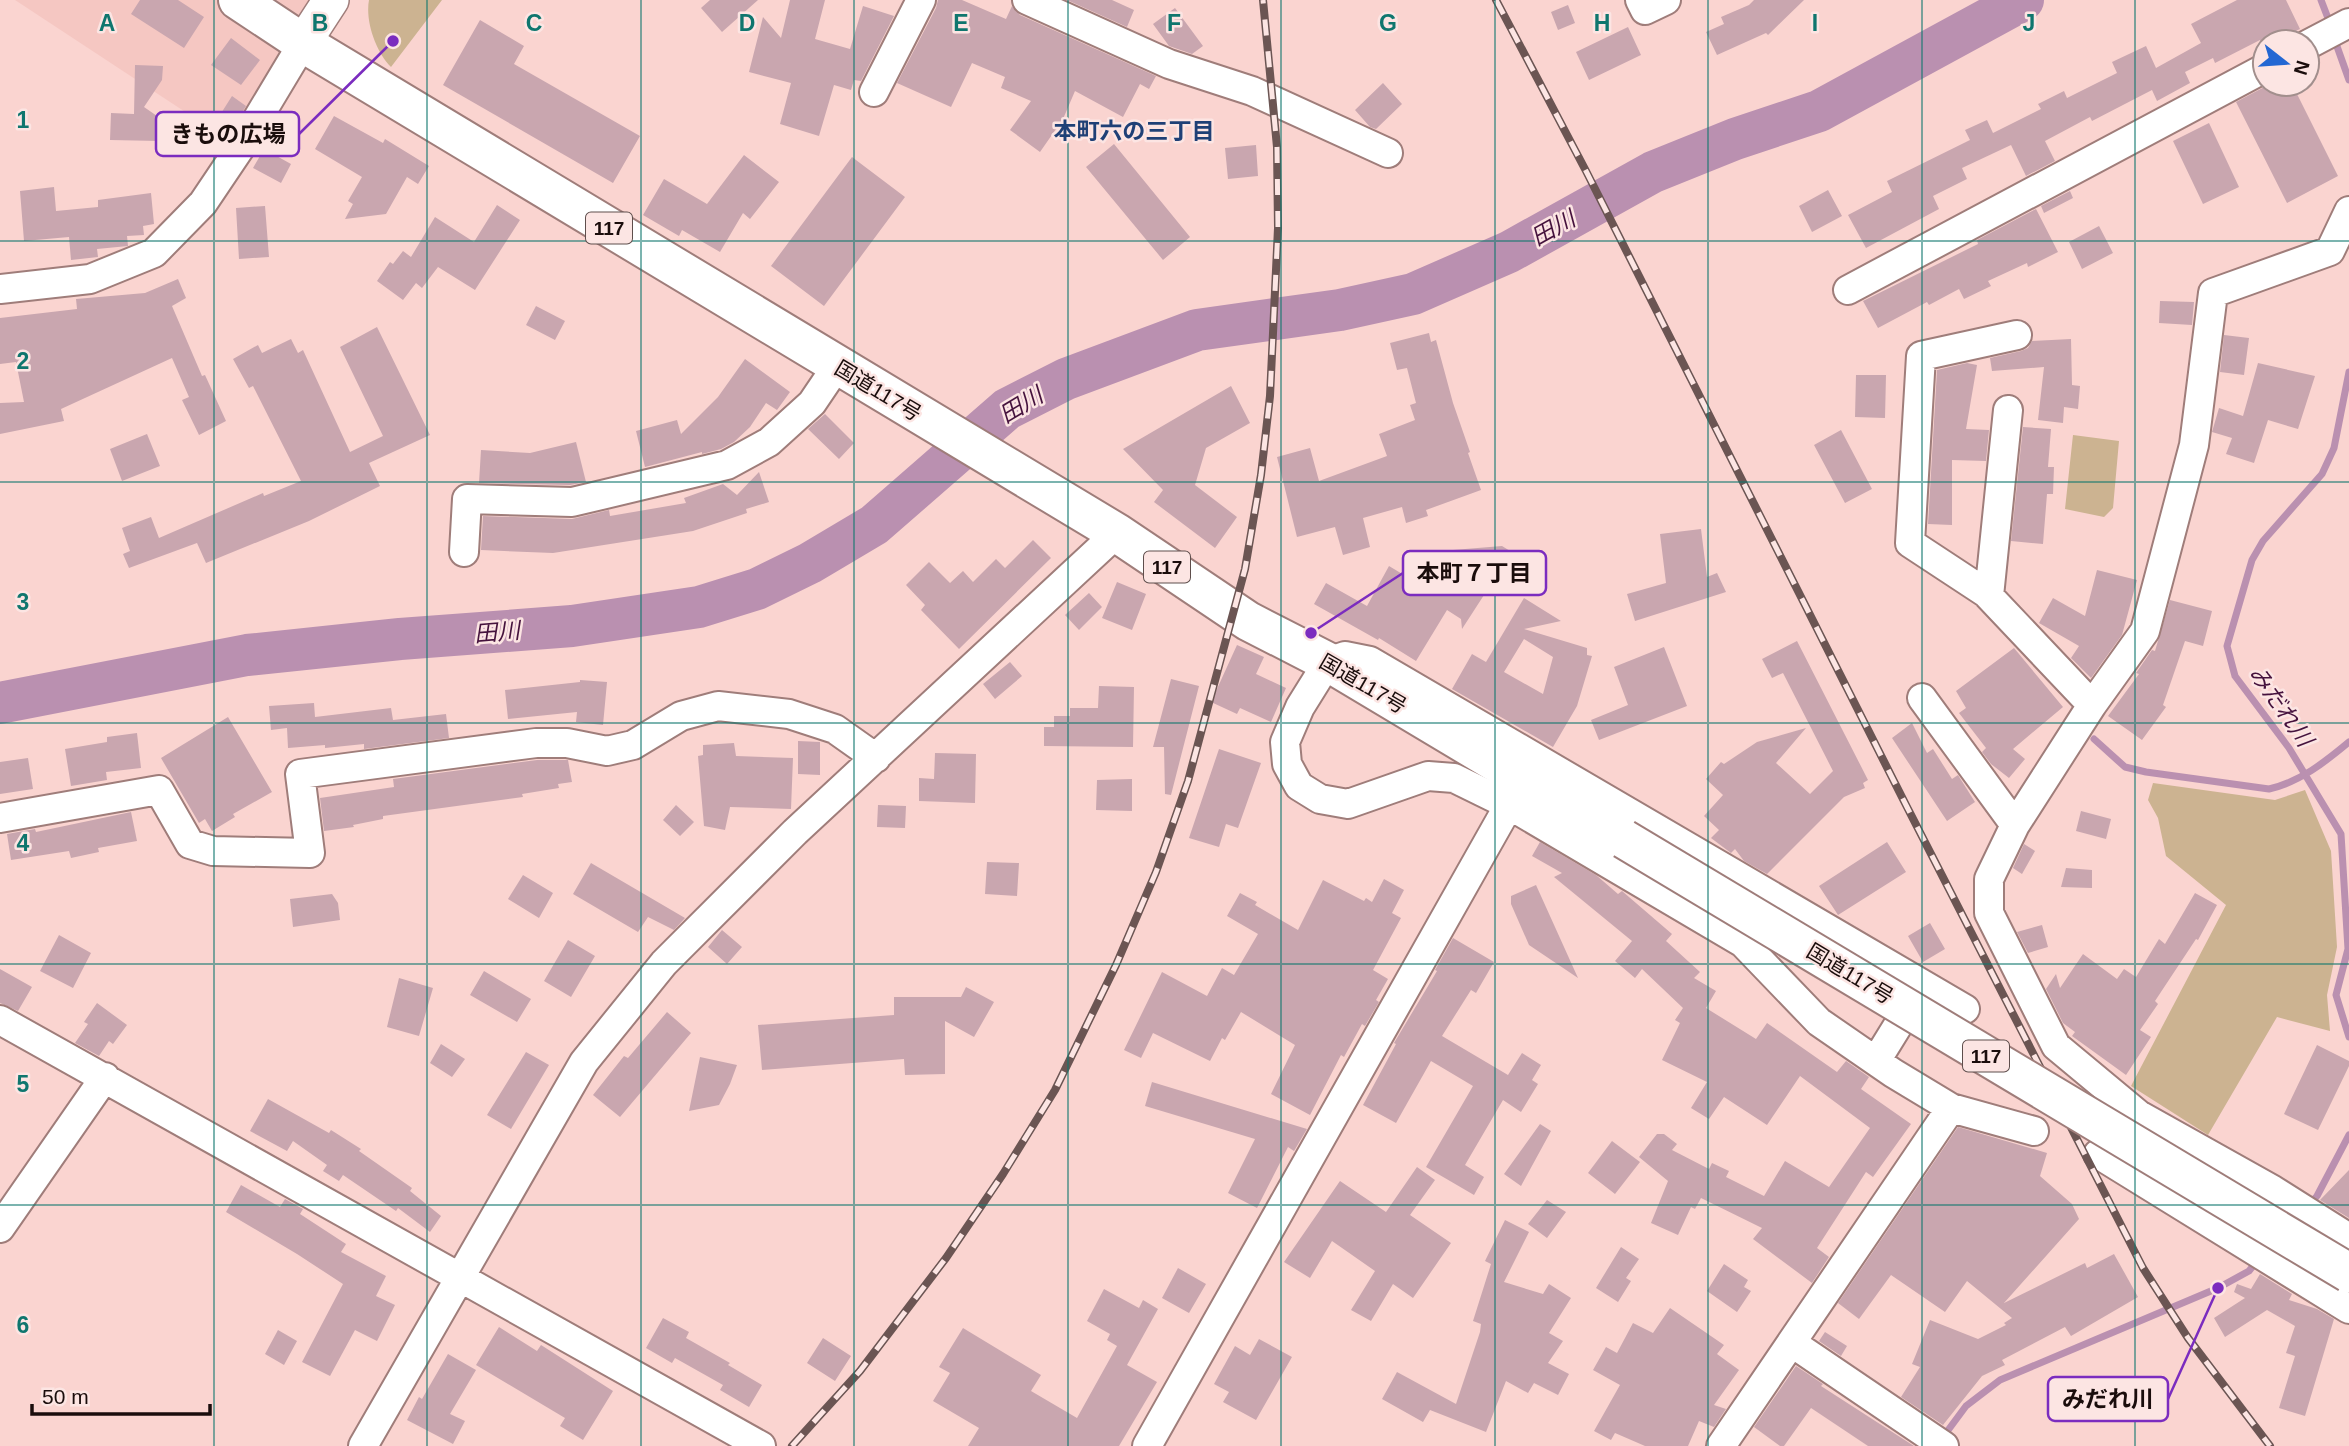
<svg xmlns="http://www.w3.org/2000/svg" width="2349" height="1446" viewBox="0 0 2349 1446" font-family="Arial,'Noto Sans JP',sans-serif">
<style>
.built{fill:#f5c7c2}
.green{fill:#ccb391}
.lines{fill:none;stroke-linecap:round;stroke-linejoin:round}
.stream{stroke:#ba90b0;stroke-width:7}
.river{stroke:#ba90b0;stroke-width:42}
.building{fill:#c9a6af;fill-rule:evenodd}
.minor-casing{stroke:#9f7d7a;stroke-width:32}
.major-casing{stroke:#9f7d7a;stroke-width:38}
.highway-casing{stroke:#9f7d7a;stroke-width:42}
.minor{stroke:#fff;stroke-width:28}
.major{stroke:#fff;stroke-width:35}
.highway{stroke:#fff;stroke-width:38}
.rail-casing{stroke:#6b5553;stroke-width:8}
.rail{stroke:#fce5e3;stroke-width:5;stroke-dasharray:16;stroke-linecap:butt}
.highway-bridge-casing{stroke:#9f7d7a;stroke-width:42;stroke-linecap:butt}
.highway-bridge{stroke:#fff;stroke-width:38}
.grid{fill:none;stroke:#0f766e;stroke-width:2;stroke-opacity:0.55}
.labels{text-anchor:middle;stroke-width:5;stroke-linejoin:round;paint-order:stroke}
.shield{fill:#fce5e3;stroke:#5e4e4c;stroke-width:2}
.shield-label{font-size:19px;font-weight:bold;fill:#1a0d0c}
.street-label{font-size:21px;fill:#1a0d0c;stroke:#fce5e3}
.neighbourhood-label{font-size:23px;font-weight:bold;fill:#1f4076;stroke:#fce5e3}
.water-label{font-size:23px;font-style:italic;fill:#45123d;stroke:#fce5e3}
.grid-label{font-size:23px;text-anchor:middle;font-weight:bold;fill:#0f766e;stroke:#fce5e3;stroke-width:5;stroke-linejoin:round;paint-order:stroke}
.leader{fill:none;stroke:#7b2cbf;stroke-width:2.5}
.callout-dot{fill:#7b2cbf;stroke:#fce5e3;stroke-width:2.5}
.callout{fill:#fce5e3;stroke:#7b2cbf;stroke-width:2.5}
.callout-label{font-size:23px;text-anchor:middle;font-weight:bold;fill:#1a0d0c}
</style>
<rect width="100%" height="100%" fill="#fad4d0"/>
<path class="built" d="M15,0H331L240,148Z"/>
<path class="green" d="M369,0H442L391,67C376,52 365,21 369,0Z
M2073,435L2119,441L2113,508L2104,517L2065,509Z
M2153,783L2275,800L2305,790L2331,851L2337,947L2327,995L2330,1031L2277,1017L2208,1135L2131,1086L2226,905L2166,856L2158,818L2148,800Z"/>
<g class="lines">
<path class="stream" d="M2321,0L2331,26
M2334,38L2349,80
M2349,372L2334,448L2322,474L2263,541L2252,560L2227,646L2235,676L2289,748L2341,834L2348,949L2336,995L2349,1037
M2094,739L2125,767L2146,772L2269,789C2300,782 2325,762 2349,742
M2308,1206L2317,1196L2349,1135
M1943,1437L1966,1406L2000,1380L2218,1288L2249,1271L2257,1261"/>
<path class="river" d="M0,703L247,655L400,639L572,626L699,607L757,589L810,563L874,525L1007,409L1066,379L1197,330L1340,310L1413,294L1509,252L1653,172L1735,139L1819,111L2023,0"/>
</g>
<path class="building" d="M140,0H178L204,17L184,48L131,14Z
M710,0H758L722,32L701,8Z
M790,0H825L815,39L850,49L863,6L894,16L861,81L854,80L851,90L834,85L819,136L780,124L791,83L749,72L763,17L781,38Z
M938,0H962L1006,19L1012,6L1020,15L1156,76L1149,89L1140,84L1123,117L1075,91L1063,119L1040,152L1010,130L1031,101L1001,88L1005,77L972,63L951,107L897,83L936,8Z
M1067,0H1112L1134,10L1127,27Z
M1754,0H1804L1768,35L1766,33L1717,55L1706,32L1724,24L1721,17L1749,5Z
M2237,0H2286L2300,29L2272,42H2265L2263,46L2260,40L2215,63L2213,58L2185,72L2190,83L2157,101L2152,90L2092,121L2090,117L2045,141L2055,161L2026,176L2011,145L1962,168L1967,179L1933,196L1939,209L1866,248L1848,215L1892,192L1887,181L1970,140L1965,130L1987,120L1993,133L2041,109L2038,104L2064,91L2067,98L2117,73L2112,62L2146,46L2156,68L2201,43L2191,24Z
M1568,5L1575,23L1558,30L1551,12Z
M1175,8L1203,46L1192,54L1169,46L1153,24Z
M480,20L524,46L514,64L640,136L613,183L443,85Z
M1628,27L1641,55L1589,80L1576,52Z
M231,38L260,60L241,85L211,65Z
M135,65L163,66L162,80L144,107L186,136H160V141L110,140L111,113L134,114Z
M1383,83L1402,104L1376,129L1370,127L1355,110Z
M2270,84H2292L2338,176L2287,203L2236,102Z
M232,96L246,106L228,136L213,126Z
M334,116L383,143L385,139L429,166L418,184L407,177L386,214L345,219L353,204L348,201L362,177L315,149Z
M2209,123L2239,187L2203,204L2173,141Z
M1114,144L1190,237L1163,260L1086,167Z
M1256,145L1258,176L1228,179L1225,148Z
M264,149L291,164L281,183L253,168Z
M744,155L779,182L750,219L743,213L720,252L682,230L679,236L643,215L664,179L707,204Z
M852,157L905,197L824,306L771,266Z
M54,187L56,211L98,207V200L151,193L154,224L143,226L144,235L127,236L128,246L97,249L98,257L71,260L69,237L24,241L20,191Z
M1828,190L1842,216L1812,232L1799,206Z
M2070,191L2073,198L2044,213L2041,206Z
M497,205L520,220L475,290L438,267L422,288L416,283L403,300L377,281L390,262L393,264L403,251L411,257L435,217L474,242Z
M265,206L269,257L239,259L236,208Z
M2036,209L2058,252L2028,267L2027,263L1988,281L1991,286L1964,299L1959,289L1929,305L1927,302L1878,328L1863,301L1978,244L1977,240Z
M2099,226L2113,253L2082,269L2069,242Z
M178,279L186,298L172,306L202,376L205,375L226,421L199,435L182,400L189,397L172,358L61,409L64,421L0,434V403L24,402L16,362L0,364V318L77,309L76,299L145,293Z
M2160,301L2194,302L2192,325L2159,323Z
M536,306L565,321L555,340L526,325Z
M377,327L430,435L369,463L380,486L309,521L206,563L197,543L129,568L123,554L130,551L122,528L151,517L159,538L263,493L264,496L301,481L253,386L249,388L233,359L258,345L262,353L291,339L298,353L303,350L350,452L383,436L340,347Z
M1429,333L1431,342L1436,340L1453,403L1470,452L1468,453L1481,490L1426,510L1428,516L1406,523L1402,507L1363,518L1370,547L1343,555L1335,527L1297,537L1277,457L1310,448L1319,481L1387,456L1379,434L1415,420L1410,405L1416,403L1407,368L1397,370L1390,343Z
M2224,335L2249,338L2244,375L2220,372Z
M2071,339L2072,385L2080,386L2078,409L2064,407L2063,423L2038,420L2044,367L1992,371L1990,358L2021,351L2028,348L2032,341Z
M745,359L790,392L777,410L766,403L750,427L734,442L721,449L702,454V452L645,467L636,431L677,420L681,434L718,397Z
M1967,363L1977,365L1966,429L1989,430L1986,461L1952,460V525L1928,524L1937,370Z
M2258,363L2315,376L2298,429L2268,420L2254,463L2226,454L2232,438L2212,432L2219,408L2243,416Z
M1856,375H1886L1885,418L1855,417Z
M1231,386L1250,423L1206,448L1195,485L1237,517L1215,548L1154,502L1163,490L1123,449Z
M825,414L854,443L839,459L808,429Z
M2023,427L2051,429L2048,467H2054L2053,494H2047L2043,544L2011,541Z
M1841,430L1872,489L1845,503L1814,445Z
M147,434L160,466L122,481L110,449Z
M576,442L586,482L570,485L479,483L481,450L530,453Z
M759,472L769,502L746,509L747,513L693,531L553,553L481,550L483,516L572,519L609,510L610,516L686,503L684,498L723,484L737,495Z
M1701,529L1707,577L1717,573L1726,592L1635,621L1627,594L1666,583L1660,534Z
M1033,540L1051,558L959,649L921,610L925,605L906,585L929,562L950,583L963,571L973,582L996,559L1005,568Z
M1502,546L1515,554L1499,581L1495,578L1462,629L1461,619L1447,610L1416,661L1379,638L1378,640L1314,604L1326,583L1367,606L1389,566L1419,584L1428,570L1457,588L1453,550Z
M2097,570L2137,580L2122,635L2091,678L2071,658L2079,646L2039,623L2053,598L2085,616Z
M1117,582L1146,594L1132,630L1102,618Z
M1089,593L1102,607L1079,630L1065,615Z
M1524,598L1561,621L1524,629L1587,648V655L1592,656L1577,706L1553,747L1452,689L1472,654L1486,662ZM1524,639L1553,657L1543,694L1504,672Z
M2170,600L2212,611L2203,646L2185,641L2163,705L2166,707L2142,740L2108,716L2139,674L2136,673L2152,650L2155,651Z
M1797,641L1868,780L1863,783L1865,788L1844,797L1767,874L1744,861L1735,849L1731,853L1711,838L1719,830L1704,816L1723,795L1706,779L1721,762L1724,764L1757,742L1806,728L1776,763L1810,794L1833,771L1783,673L1772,678L1762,659Z
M1237,645L1264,657L1256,674L1286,688L1271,722L1240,708L1237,714L1211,702Z
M1664,647L1687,706L1599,740L1591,720L1628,705L1614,667Z
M2014,648L2063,707L2013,749L2025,759L2009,778L1991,764L1982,752L1986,748L1959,713L1966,708L1956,691Z
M1010,662L1022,676L995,699L983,684Z
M1171,679L1199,686L1171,795L1165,794L1164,747H1153Z
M580,680L607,682L603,725L576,722L577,712L508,719L505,690L580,682Z
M1099,686L1134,687L1133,747L1044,746V727H1054V716H1070V708H1098Z
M314,703L315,717L391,708L393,720L446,714L449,738L364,749V744L325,748V745L288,748L287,728L271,730L269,706Z
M228,717L272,792L233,814L235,817L212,831L205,819L199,823L161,758Z
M1912,723L1927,753L1933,749L1952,779L1958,775L1975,802L1947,821L1892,738Z
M137,733L141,768L106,772L107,780L71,786L65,749L107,742V737Z
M798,741L820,742V775L798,774Z
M734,743L736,756L793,758L791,809L730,807L725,830L704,826L698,756L703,755V745Z
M1219,749L1261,763L1238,828L1226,824L1219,847L1189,838Z
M935,753L976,754L975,803L919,801V778L934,779Z
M28,758L33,789L0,794V762Z
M537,760H568L572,782L558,784L559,788L522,794L523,797L383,816V819L353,825L354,827L324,831L320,798L394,787L393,779Z
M1132,779V811L1096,810L1097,780Z
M676,805L694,822L680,836L663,820Z
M878,805L906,806L905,828L877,827Z
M2081,811L2111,819L2106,839L2076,831Z
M131,812L137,841L98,848L99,852L71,858L69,851L11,860L7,834L35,829L36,832Z
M1540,842L1596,875L1618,894L1622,891L1672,934L1666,941L1700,972L1694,978L1716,991L1706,1008L1756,1039L1767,1023L1837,1072L1846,1061L1869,1077L1861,1089L1911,1124L1873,1177L1866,1172L1817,1248L1829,1257L1812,1283L1753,1239L1762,1228L1701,1198L1695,1209L1691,1207L1678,1235L1651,1223L1668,1181L1639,1157L1657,1134H1664L1677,1144L1672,1150L1709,1169L1712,1163L1729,1171L1726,1177L1764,1196L1785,1161L1829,1187L1870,1128L1800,1076L1767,1125L1724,1097L1709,1119L1691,1108L1707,1082L1662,1060L1680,1023L1675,1020L1683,1008L1642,969L1635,978L1615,961L1632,941L1554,877L1562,873L1532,856Z
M1887,842L1906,872L1838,915L1819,886Z
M2024,844L2035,851L2022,874L2013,868Z
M987,862L1019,863L1017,896L985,894Z
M591,863L685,918L674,930L648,917L638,932L573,894Z
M2066,868L2092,870V888L2061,887Z
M523,875L553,893L539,918L508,899Z
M1384,879L1404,890L1392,913L1401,918L1373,970L1388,979L1376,1000L1379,1002L1365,1026L1362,1024L1344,1057L1341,1055L1310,1115L1271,1094L1295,1045L1241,1012L1225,1040L1222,1038L1210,1061L1153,1033L1141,1058L1124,1050L1162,972L1207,996L1222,968L1234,975L1258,934L1227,916L1240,893L1257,902L1255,905L1298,930L1323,880L1364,901L1366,898L1372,902Z
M1536,885L1578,978L1529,945L1511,904V896Z
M2195,893L2217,905L2198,940L2196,939L2155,1001L2158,1004L2140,1030L2151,1037L2126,1075L2072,1036L2075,1032L2063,1023L2046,989L2056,974L2060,988L2083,954L2117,979L2124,969L2136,977L2159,939L2165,944Z
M332,894L338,903L340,920L293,927L290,899Z
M1930,923L1945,949L1923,962L1908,936Z
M2042,925L2048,947L2028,953L2017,932Z
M722,930L742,947L727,964L708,947Z
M59,935L91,953L73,988L40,971Z
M1453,938L1494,962L1476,993L1471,990L1442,1036L1508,1075L1522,1053L1541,1065L1532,1080L1538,1084L1521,1112L1503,1100L1465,1165L1484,1177L1474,1195L1426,1167L1473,1086L1431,1061L1396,1123L1363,1105L1396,1044L1394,1043L1437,971L1435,970Z
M568,940L595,956L571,997L544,981Z
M0,969L32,987L18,1011L0,1003Z
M484,971L531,999L517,1022L470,995Z
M399,978L433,988L419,1036L387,1027Z
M966,987L994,1002L974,1037L945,1021V1074L905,1075L904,1059L762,1070L758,1025L894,1015V997H961Z
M97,1003L127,1025L113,1044L109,1041L99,1056L75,1043L88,1024L84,1022Z
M667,1012L691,1033L620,1117L593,1095L624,1056L628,1058Z
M441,1044L465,1059L452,1077L430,1063Z
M2317,1045L2349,1061V1066L2318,1130L2284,1114Z
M526,1052L549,1065L511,1129L487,1115Z
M700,1057L737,1065L730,1084L719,1105L689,1111Z
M1152,1082L1307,1129L1294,1151L1288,1147L1257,1208L1228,1193L1255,1139L1145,1106Z
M268,1099L329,1133L331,1130L361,1149L359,1151L412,1188L410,1191L441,1216L430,1232L398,1208L396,1211L343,1175L339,1181L323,1171L327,1165L293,1141L287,1151L250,1131Z
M1540,1124L1551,1131L1521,1186L1504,1174Z
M1958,1127L2047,1153L2040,1176L2072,1204L2079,1219L2004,1303L2085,1263L2087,1268L2114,1254L2138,1297L2071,1336L2065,1327L2002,1360L2005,1365L1982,1376L1943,1425L1901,1397L1920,1367L1912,1364L1930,1320L1978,1339L2006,1325L2004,1323L2012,1318L1967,1281L1945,1312L1891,1275L1859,1319L1838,1303Z
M1612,1141L1640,1162L1615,1194L1588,1173Z
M1417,1167L1435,1180L1410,1215L1451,1243L1413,1298L1393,1284L1371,1321L1351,1310L1375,1271L1332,1241L1310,1278L1284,1262L1340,1181L1386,1212Z
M2349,1170V1218L2320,1200Z
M241,1185L280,1207L285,1199L303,1209L300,1214L346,1244L341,1252L386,1276L376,1296L395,1305L377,1341L355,1330L330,1376L302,1362L343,1284L297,1254L226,1212Z
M1547,1200L1566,1212L1547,1238L1528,1224Z
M1505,1220L1529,1232L1504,1282L1543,1294L1549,1284L1571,1298L1549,1333L1563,1341L1548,1363L1569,1374L1558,1395L1534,1383L1528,1393L1506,1381L1486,1432L1430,1410L1423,1422L1382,1399L1397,1372L1456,1404L1480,1332L1481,1324L1473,1321L1491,1264L1485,1261Z
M1621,1247L1639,1259L1626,1278L1631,1281L1618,1302L1596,1288Z
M1724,1264L1748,1280L1744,1287L1751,1291L1737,1312L1707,1291Z
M1178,1268L1206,1284L1189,1313L1162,1298Z
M2260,1274L2292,1294L2289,1300L2317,1309L2334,1319L2305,1416L2279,1408L2295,1356L2286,1353L2295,1326L2267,1310L2225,1337L2214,1318L2245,1298L2234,1292L2237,1284L2251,1289Z
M1104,1289L1139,1308L1143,1300L1158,1309L1127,1365L1157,1382L1119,1446H968L979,1428L933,1401L950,1373L939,1367L963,1328L1041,1375L1031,1391L1077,1418L1117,1346L1107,1340L1110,1334L1087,1321Z
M1670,1308L1724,1345L1717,1354L1739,1370L1714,1405L1726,1409L1714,1427L1699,1421L1688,1446H1645L1615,1433L1611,1440L1594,1431L1620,1385L1593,1370L1606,1347L1617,1353L1633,1323L1653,1333Z
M663,1318L689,1332L686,1338L730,1363L728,1365L762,1385L749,1407L720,1390L723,1385L675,1358L672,1363L646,1348Z
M499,1327L537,1351L541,1345L613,1391L583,1440L560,1426L565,1418L476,1365Z
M278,1330L297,1341L284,1365L265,1354Z
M1825,1332L1847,1346L1841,1356L1819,1341Z
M823,1338L851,1356L835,1381L807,1363Z
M1259,1339L1292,1357L1256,1420L1223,1402L1229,1392L1214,1384L1235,1346L1250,1355Z
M448,1354L476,1370L450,1414L465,1421L453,1444L407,1420L419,1397L422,1399Z
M1796,1366L1823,1384L1821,1386L1914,1446H1868L1811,1408L1784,1446H1780L1754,1427Z"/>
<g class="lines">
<defs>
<path id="minor" d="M1027,0L1169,64L1252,91L1388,153
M1640,0L1645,10L1666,0
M2307,45L2349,23
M874,92L921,0
M2349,211L2330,251L2213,293L2194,445L2145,631L2092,705L2015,825L1989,879V913L2056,1046L2139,1115L2273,1190L2349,1238
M0,289L90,279L154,253L203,203L240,148L303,43
M1848,290L2265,68
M2017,335L1921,356L1910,543L1986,593L2092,705
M464,552L467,499L572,502L727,465L769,442L812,403L837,366
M1989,596L2008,410
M1922,698L2015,825
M1509,805L1743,943L1819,1022L1893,1073L1951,1108L2034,1131
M0,818L159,790L190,844L213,851L310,853L300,774L536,743H567L607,751L633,745L681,716L718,706L789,714L835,729L876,758
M0,1020L761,1446
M1876,1061L1918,993
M2098,1154L2349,1309
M0,1228L105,1077
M1792,1343L1944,1446
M363,1446L584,1062L664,963L795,832L1117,533
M1147,1446L1509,805L1454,778L1428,776L1348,804L1320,799L1299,786L1287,764L1285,742L1300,707L1328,662L1345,656L1370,661L1965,1009
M1721,1446L1951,1108"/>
<path id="major" d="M303,43L331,0"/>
<path id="highway" d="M238,0L303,43L1117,533L1248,621L1328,662L1624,839"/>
</defs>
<use href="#minor" class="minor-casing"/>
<use href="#major" class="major-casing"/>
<use href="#highway" class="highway-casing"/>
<use href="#minor" class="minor"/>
<use href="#major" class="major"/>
<use href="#highway" class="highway"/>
<defs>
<path id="rail" d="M1496,0L1586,171L1907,807L2143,1268L2188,1338L2270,1446
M792,1446L860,1371L946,1258L1003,1174L1055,1090L1116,965L1156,872L1188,781L1245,569L1261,475L1270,396L1278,228L1277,147L1263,0"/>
</defs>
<use href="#rail" class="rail-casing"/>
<use href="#rail" class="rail"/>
<defs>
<path id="highway-bridge" d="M1624,839L2349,1273"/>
</defs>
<use href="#highway-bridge" class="highway-bridge-casing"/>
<use href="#highway-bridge" class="highway-bridge"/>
</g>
<path class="grid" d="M214,0V1446M427,0V1446M641,0V1446M854,0V1446M1068,0V1446M1281,0V1446M1495,0V1446M1708,0V1446M1922,0V1446M2135,0V1446M0,241H2349M0,482H2349M0,723H2349M0,964H2349M0,1205H2349"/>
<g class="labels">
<g class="shield">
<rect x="586" y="212.5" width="46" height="31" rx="5"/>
<rect x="1144" y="551.5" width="46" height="31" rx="5"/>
<rect x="1963" y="1040.5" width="46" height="31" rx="5"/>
</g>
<g class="shield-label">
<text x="609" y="235">117</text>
<text x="1167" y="574">117</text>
<text x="1986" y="1063">117</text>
</g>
<g class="street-label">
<text transform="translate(878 391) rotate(31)" y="7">国道117号</text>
<text transform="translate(1363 684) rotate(30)" y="7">国道117号</text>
<text transform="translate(1850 974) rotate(31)" y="7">国道117号</text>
</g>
<g class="neighbourhood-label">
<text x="1134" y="139">本町六の三丁目</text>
</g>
<g class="water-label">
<text transform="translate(1553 228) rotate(-29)" y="8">田川</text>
<text transform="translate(1021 405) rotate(-31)" y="8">田川</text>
<text transform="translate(497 632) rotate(-5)" y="8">田川</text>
<text transform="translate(2281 706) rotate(55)" y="8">みだれ川</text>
</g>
</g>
<g class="grid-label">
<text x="107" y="31">A</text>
<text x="320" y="31">B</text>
<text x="534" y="31">C</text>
<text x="747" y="31">D</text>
<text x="961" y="31">E</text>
<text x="1174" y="31">F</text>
<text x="1388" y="31">G</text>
<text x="1602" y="31">H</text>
<text x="1815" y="31">I</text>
<text x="2029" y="31">J</text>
<text x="23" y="128">1</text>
<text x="23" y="369">2</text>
<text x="23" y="610">3</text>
<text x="23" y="851">4</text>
<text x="23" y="1092">5</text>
<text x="23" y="1333">6</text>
</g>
<path class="leader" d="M393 41L299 134M1311 633L1403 573M2218 1288L2168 1399"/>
<g class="callout-dot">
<circle cx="393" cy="41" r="7"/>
<circle cx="1311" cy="633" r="7"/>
<circle cx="2218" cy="1288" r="7"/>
</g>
<g class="callout">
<rect x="156" y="112" width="143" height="44" rx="7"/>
<rect x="1403" y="551" width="143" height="44" rx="7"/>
<rect x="2048" y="1377" width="120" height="44" rx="7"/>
</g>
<g class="callout-label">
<text x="228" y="142">きもの広場</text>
<text x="1474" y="581">本町７丁目</text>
<text x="2108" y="1407">みだれ川</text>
</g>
<g transform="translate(2286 63) rotate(107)"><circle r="33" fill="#fce5e3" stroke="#a28f8d" stroke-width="2"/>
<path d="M0-5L12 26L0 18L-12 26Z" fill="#2367d3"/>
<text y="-10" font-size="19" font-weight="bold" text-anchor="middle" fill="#1a0d0c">N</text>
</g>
<path d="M32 1404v10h178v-10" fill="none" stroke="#1a0d0c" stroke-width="3.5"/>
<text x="42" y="1404" font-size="21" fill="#1a0d0c" stroke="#fce5e3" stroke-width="5" paint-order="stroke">50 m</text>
</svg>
